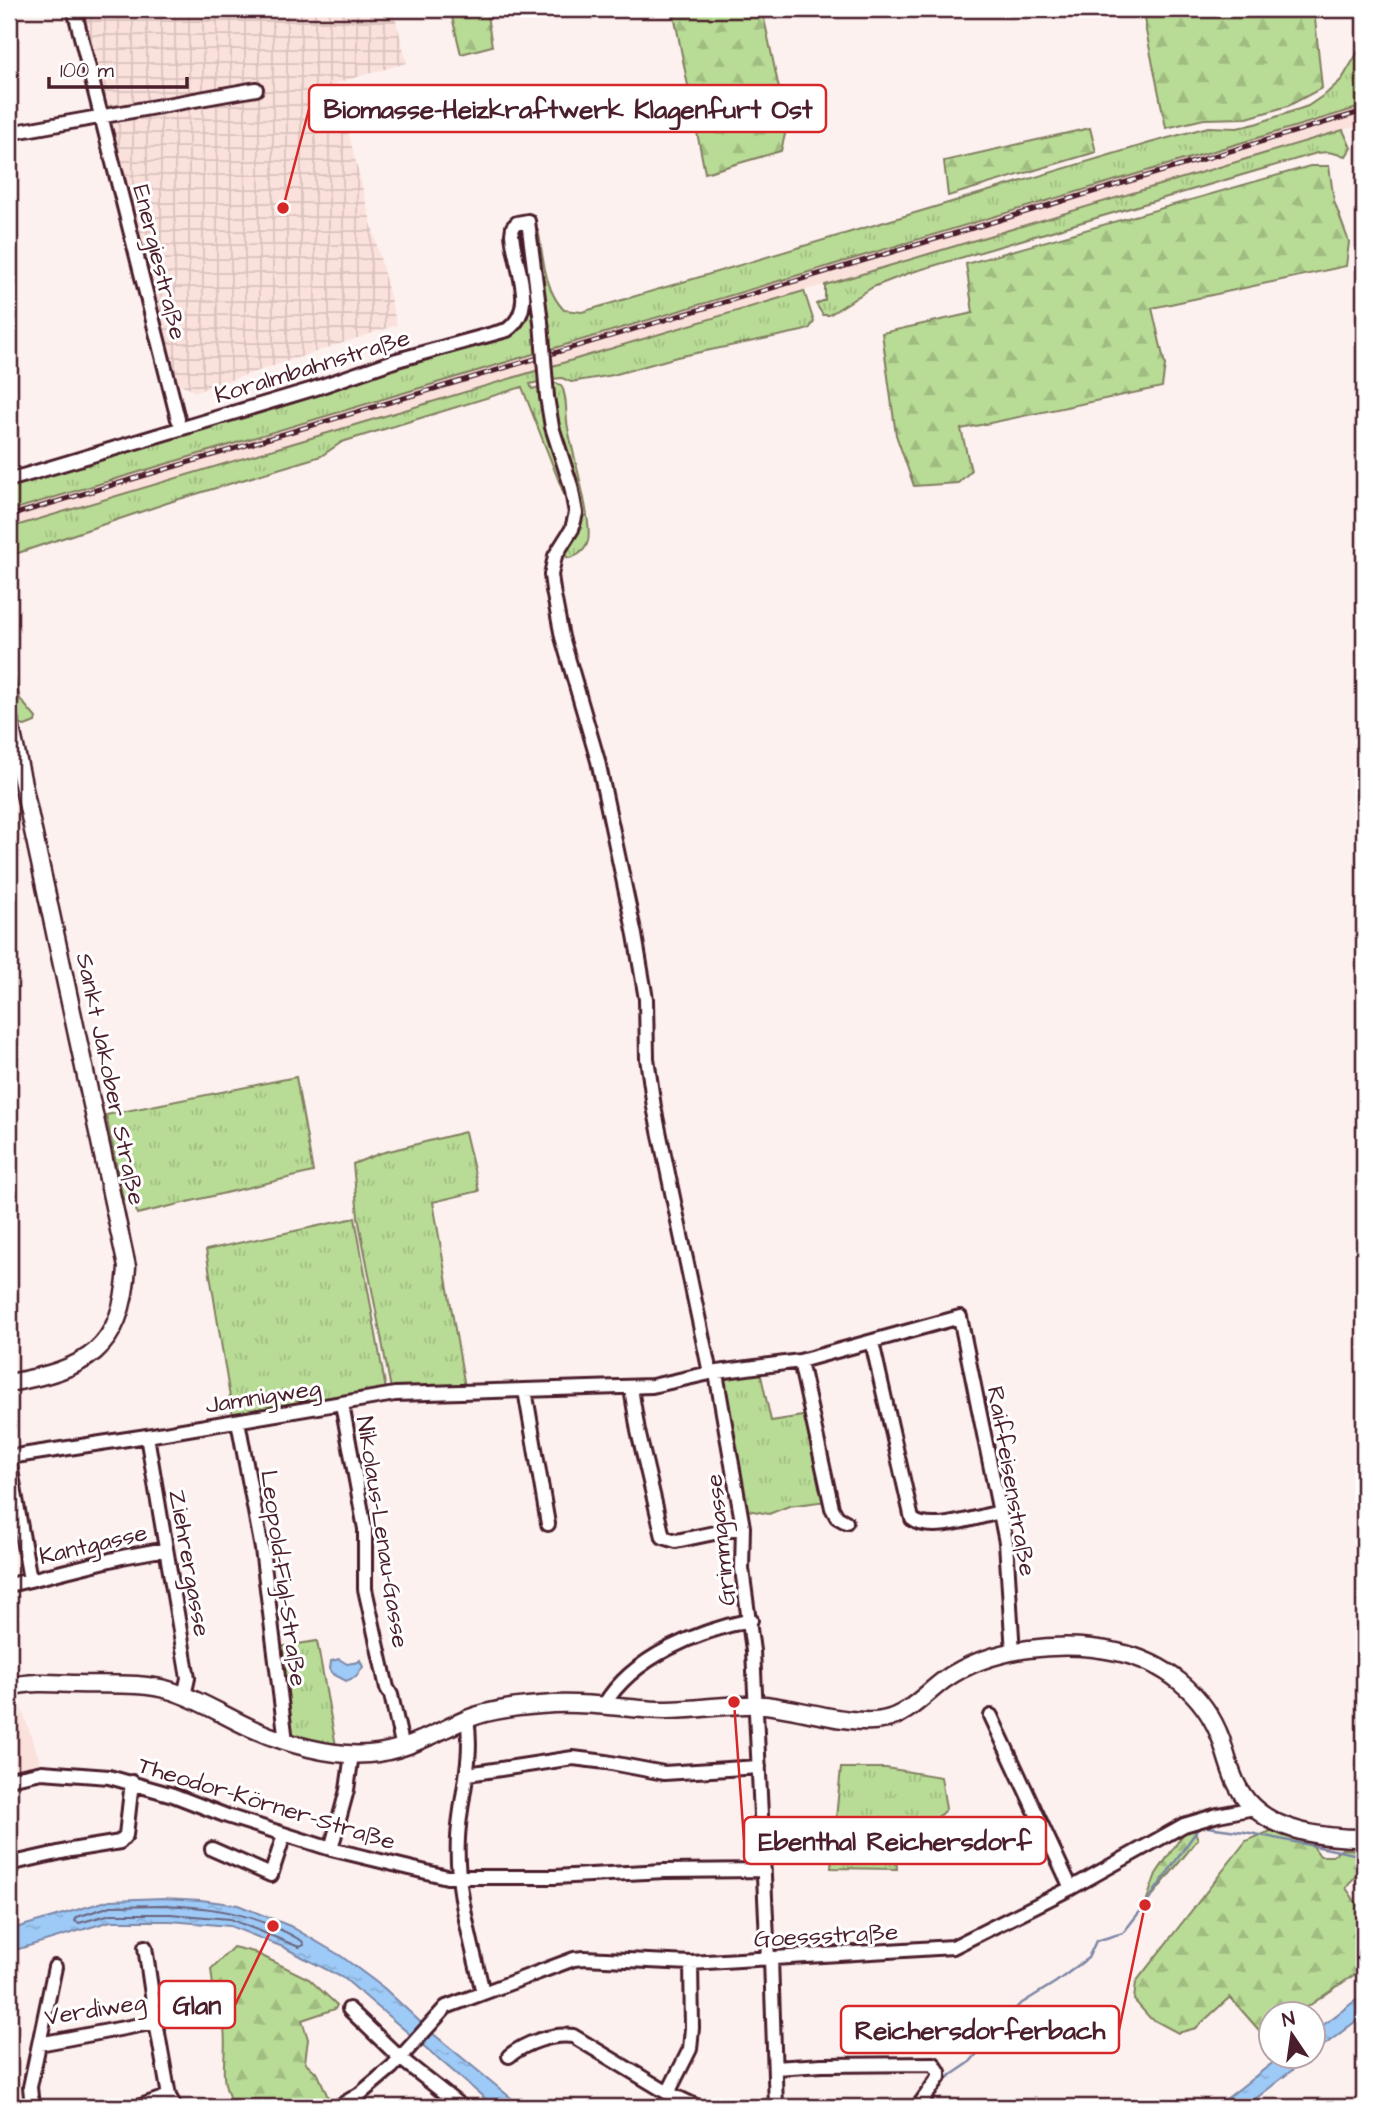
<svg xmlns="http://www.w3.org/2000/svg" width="1373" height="2116" viewBox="0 0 1373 2116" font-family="'Architects Daughter',sans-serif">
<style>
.built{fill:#fbe1dc}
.industrial{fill:url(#industrial-grid)}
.grass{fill:url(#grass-tufts);stroke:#817e60;stroke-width:2}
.forest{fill:url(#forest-firs);stroke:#817e60;stroke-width:2}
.water{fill:url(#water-ripples);stroke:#7c86a5;stroke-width:2}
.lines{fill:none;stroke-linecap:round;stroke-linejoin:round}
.shore{stroke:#6b637d;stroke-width:2}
.stream{stroke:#7c86a5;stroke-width:2.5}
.minor-casing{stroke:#4a1f2b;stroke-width:18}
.major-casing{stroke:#4a1f2b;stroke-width:21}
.minor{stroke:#fff;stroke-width:12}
.major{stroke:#fff;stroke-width:16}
.rail-casing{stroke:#4a1f2b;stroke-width:5}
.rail{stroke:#fff;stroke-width:2.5;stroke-dasharray:8;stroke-linecap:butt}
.minor-bridge-casing{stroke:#4a1f2b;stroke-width:18;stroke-linecap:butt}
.minor-bridge{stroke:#fff;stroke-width:12}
.labels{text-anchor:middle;stroke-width:6;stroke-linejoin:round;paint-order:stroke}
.street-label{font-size:24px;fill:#4a1f2b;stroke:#fff}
.leader{fill:none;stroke:#d62828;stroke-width:2.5}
.callout-dot{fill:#d62828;stroke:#fff;stroke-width:2.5}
.callout{fill:#fff;stroke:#d62828;stroke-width:2.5}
.callout-label{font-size:26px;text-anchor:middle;font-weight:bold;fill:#4a1f2b}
</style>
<defs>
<pattern id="industrial-grid" width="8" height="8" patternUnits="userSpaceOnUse" patternTransform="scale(1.75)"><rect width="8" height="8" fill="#fbe1dc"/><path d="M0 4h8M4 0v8" fill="none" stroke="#d9c1bd"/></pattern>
<pattern id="grass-tufts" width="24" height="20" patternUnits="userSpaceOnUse" patternTransform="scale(1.75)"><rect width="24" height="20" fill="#b8dc96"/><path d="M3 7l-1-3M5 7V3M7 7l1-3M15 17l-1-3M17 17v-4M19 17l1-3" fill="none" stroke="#a0bc81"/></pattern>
<pattern id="forest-firs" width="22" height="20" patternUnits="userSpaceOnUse" patternTransform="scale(1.75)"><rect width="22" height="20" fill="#b8dc96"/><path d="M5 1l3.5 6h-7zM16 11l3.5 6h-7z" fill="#a0bc81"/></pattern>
<pattern id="water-ripples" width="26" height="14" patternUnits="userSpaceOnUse" patternTransform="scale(1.75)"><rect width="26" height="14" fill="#9dcaf7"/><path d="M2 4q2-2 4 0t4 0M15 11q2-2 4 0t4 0" fill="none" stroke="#89add4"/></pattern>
</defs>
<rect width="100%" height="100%" fill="#fdf1ef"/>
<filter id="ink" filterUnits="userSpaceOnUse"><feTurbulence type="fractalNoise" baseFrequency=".0143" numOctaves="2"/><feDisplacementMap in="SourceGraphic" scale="14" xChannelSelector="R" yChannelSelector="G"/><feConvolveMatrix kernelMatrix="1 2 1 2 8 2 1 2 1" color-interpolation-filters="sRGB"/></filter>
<g filter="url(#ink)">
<path class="built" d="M1364,106V124L9,528V511Z
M16,1693L41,1764L36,1769L9,1775V1695Z"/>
<path class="industrial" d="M82,9H393L407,63L336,83L397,325L195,392L174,380Z"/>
<path class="grass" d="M1364,42V106L548,350L533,228L537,229L539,234C543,258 545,291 564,310L582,312L1150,143L1208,127L1237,128L1255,124L1308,106L1327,93L1342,79Z
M1343,130L1351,148L1346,156L1328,152L1317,153L909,273L873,287L829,315H823L816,304L825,300V285Z
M523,228L540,352L9,511V483L520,322L516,237L519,229Z
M804,291L814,322L809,329L802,331L677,357L613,375L571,382L562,378L551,379L530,384L532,389L543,386L574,514L546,571C548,547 571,532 569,507L522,387L342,442L321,456L173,501L9,556V528Z
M556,383L561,385C568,397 565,414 568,428C572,451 593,523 588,541C585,552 578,556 569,558L563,555L574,532L550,384Z
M9,654L20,699L36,718L35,722L25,726L15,724L9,699Z
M296,1077L313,1172L137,1214L135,1204L123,1199L106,1115Z
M465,1132L479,1191L433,1202L465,1387L391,1389L358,1217L353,1164L381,1153Z
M355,1218L386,1390L233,1416L206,1250Z
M760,1371L771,1421L809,1415L827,1501L789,1506L769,1514L747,1510L722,1382L725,1375Z
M317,1641L336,1746L290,1736L279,1647Z
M841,1768H886L941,1777L946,1809L914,1841L895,1844L897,1869L831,1868Z"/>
<path class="forest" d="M450,9H486L492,46L461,54Z
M673,9H762L787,126L781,151L705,173Z
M1145,9H1314L1322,88L1288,106L1247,118L1204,119L1166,128L1146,31Z
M1090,128L1096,152L948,196L944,161Z
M1310,166H1329L1334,201L1349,242L1346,266L1152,308L1165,365L1162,387L961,429L971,471L958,483L914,486L896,435L882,333L973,313L966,264Z
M1194,1829L1198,1839L1145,1905L1156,1874L1186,1830Z
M1273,1830L1311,1843L1320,1856H1332L1342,1849L1364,1850V1870L1361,1869L1346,1888L1364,1914V1968L1297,2014H1272L1271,2032L1265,2037L1230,1997L1196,2028L1178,2033L1150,2018L1134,2000L1136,1982L1246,1841Z
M233,1947L254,1952L309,1979L337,2005L335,2009L302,2020L308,2039L305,2062L318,2074L331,2104L325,2107H234C216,2075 228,2061 224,2028L232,2019L227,2006L215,2002L211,1969Z"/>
<path class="water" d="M339,1659L347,1664L358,1662L360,1660L363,1667L356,1677L346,1681L333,1674L330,1669L331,1661Z
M163,1898L201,1900L238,1905L290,1926L341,1956L384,1988L431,2032L522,2107H495L345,1979L283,1947L230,1926L170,1921H111L9,1952V1930L110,1900Z
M1364,1994V2015L1314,2053V2032Z
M1280,2057H1309L1245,2107H1216Z"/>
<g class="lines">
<path class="shore" d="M163,1905C216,1907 256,1914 302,1941L304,1945L299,1947L230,1919L170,1914H111L79,1923L75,1921L77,1917L111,1906Z"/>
<path class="stream" d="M944,2080L969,2063L1019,2005L1056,1982L1088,1958L1096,1941L1123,1933L1145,1905L1200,1826L1245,1832L1364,1856"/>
<defs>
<path id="minor" d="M74,9L178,419
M9,133L256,89
M547,397L552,427L571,486L576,513L572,529L555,556L551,575L553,590L562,637L598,761L635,935L646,999L647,1058L654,1107L710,1373
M9,480L313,389L397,360L507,330C539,308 514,265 512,234L513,227L517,223L528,221L541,322
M872,1342L912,1519C930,1534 977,1517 1000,1512
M800,1361L832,1508L837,1517L846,1522
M716,1373L743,1527L742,1569L753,1651L768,1959
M631,1388L638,1431L663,1537L676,1541L743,1527
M525,1390L548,1524
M342,1404L365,1529V1589L387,1688L391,1695L403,1748
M238,1421L262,1549L286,1741
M147,1436L188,1678L184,1696
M9,1457L147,1436L395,1394L652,1386L710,1373L800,1361L960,1317L1006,1542L1013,1653
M9,1458L30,1580L9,1585
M30,1580L122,1557L166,1549
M604,1705C633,1656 699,1631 751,1620
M991,1716L1071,1888
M467,1719C474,1760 460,1797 458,1838C455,1890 472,1943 483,1993
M468,1774L573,1758L606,1762L664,1773L759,1767
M9,1779L42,1772L109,1777L173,1795L227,1816L331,1849L447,1877H554L664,1871L764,1870
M212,1849L271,1875L284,1835
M331,1849L347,1790L352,1754
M9,1864L71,1850L120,1842L126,1835L132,1782
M771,1959L776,2107
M55,1967L39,2044L156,2022L145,1947
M349,2009L400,2058L462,2107
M156,2022L169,2096L175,2107
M509,2056C525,2043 553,2033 573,2036L668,2093L698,2107
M775,2068L822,2065L934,2064L939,2072V2077L918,2107
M668,2093L690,2049L692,2028L691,1963
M32,2107L30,2087L39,2044
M138,2107L169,2096
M338,2107L360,2094L392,2067L446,2007L574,1959L584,1958L691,1963L953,1947L1071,1888L1184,1825L1218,1815L1254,1808"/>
<path id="major" d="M9,719L127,1267C122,1351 86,1369 9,1383
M9,1687C30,1681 53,1683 75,1684C107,1685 142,1682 172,1691C200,1700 226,1717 253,1729C287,1744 332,1757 369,1754C406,1751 434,1733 467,1719C495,1708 526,1706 555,1704C593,1702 630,1710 667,1710C699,1710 732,1703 764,1705C797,1708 853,1726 882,1720C907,1716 925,1694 944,1680C990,1647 1063,1640 1117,1652C1164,1662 1204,1693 1221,1739C1229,1763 1233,1787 1252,1806C1280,1833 1327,1838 1364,1838"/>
</defs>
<use href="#minor" class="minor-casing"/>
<use href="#major" class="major-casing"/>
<use href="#minor" class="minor"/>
<use href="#major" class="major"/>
<defs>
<path id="rail" d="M9,516L1364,111"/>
</defs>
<use href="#rail" class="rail-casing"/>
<use href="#rail" class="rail"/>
<defs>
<path id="minor-bridge" d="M541,322L547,397"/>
</defs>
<use href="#minor-bridge" class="minor-bridge-casing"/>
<use href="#minor-bridge" class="minor-bridge"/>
</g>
</g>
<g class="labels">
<g class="street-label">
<text transform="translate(160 262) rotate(76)" y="8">Energiestraße</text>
<text transform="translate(312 366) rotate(-17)" y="8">Koralmbahnstraße</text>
<text transform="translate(111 1079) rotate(78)" y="8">Sankt Jakober Straße</text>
<text transform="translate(263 1396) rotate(-9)" y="8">Jamnigweg</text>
<text transform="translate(1012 1481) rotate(80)" y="8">Raiffeisenstraße</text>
<text transform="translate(383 1532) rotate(81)" y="8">Nikolaus-Lenau-Gasse</text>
<text transform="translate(720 1540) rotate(-96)" y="8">Grimmgasse</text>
<text transform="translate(93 1544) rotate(-13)" y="8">Kantgasse</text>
<text transform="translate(190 1563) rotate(80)" y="8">Ziehrergasse</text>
<text transform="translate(284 1578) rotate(82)" y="8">Leopold-Figl-Straße</text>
<text transform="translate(267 1803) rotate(17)" y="8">Theodor-Körner-Straße</text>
<text transform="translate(826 1935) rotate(-3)" y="8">Goessstraße</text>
<text transform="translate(95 2009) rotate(-9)" y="8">Verdiweg</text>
</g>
</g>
<path class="leader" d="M283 208L309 109M734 1702L744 1840M273 1926L235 2005M1145 1905L1119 2030"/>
<g class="callout-dot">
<circle cx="283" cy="208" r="7"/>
<circle cx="734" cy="1702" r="7"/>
<circle cx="273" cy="1926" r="7"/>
<circle cx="1145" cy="1905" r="7"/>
</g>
<g class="callout">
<rect x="309" y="85" width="517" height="47" rx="7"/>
<rect x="744" y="1817" width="302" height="47" rx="7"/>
<rect x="159" y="1981" width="76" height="47" rx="7"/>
<rect x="841" y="2006" width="278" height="47" rx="7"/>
</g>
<g class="callout-label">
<text x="568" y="118">Biomasse-Heizkraftwerk Klagenfurt Ost</text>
<text x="895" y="1850">Ebenthal Reichersdorf</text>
<text x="197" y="2014">Glan</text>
<text x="980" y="2039">Reichersdorferbach</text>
</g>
<rect width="1373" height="2116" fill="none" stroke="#fff" stroke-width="35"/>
<rect x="18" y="18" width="1338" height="2081" fill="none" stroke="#4a1f2b" stroke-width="2.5" filter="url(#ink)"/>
<g transform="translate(1292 2035) rotate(347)"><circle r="33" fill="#ffffff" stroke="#b7a5aa" stroke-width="2"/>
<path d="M0-5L12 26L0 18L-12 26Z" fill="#4a1f2b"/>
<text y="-10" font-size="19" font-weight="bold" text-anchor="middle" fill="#4a1f2b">N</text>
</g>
<path d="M49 77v10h138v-10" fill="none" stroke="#4a1f2b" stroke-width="3.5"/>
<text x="60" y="77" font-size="21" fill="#4a1f2b" stroke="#ffffff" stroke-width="5" paint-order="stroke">100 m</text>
</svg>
